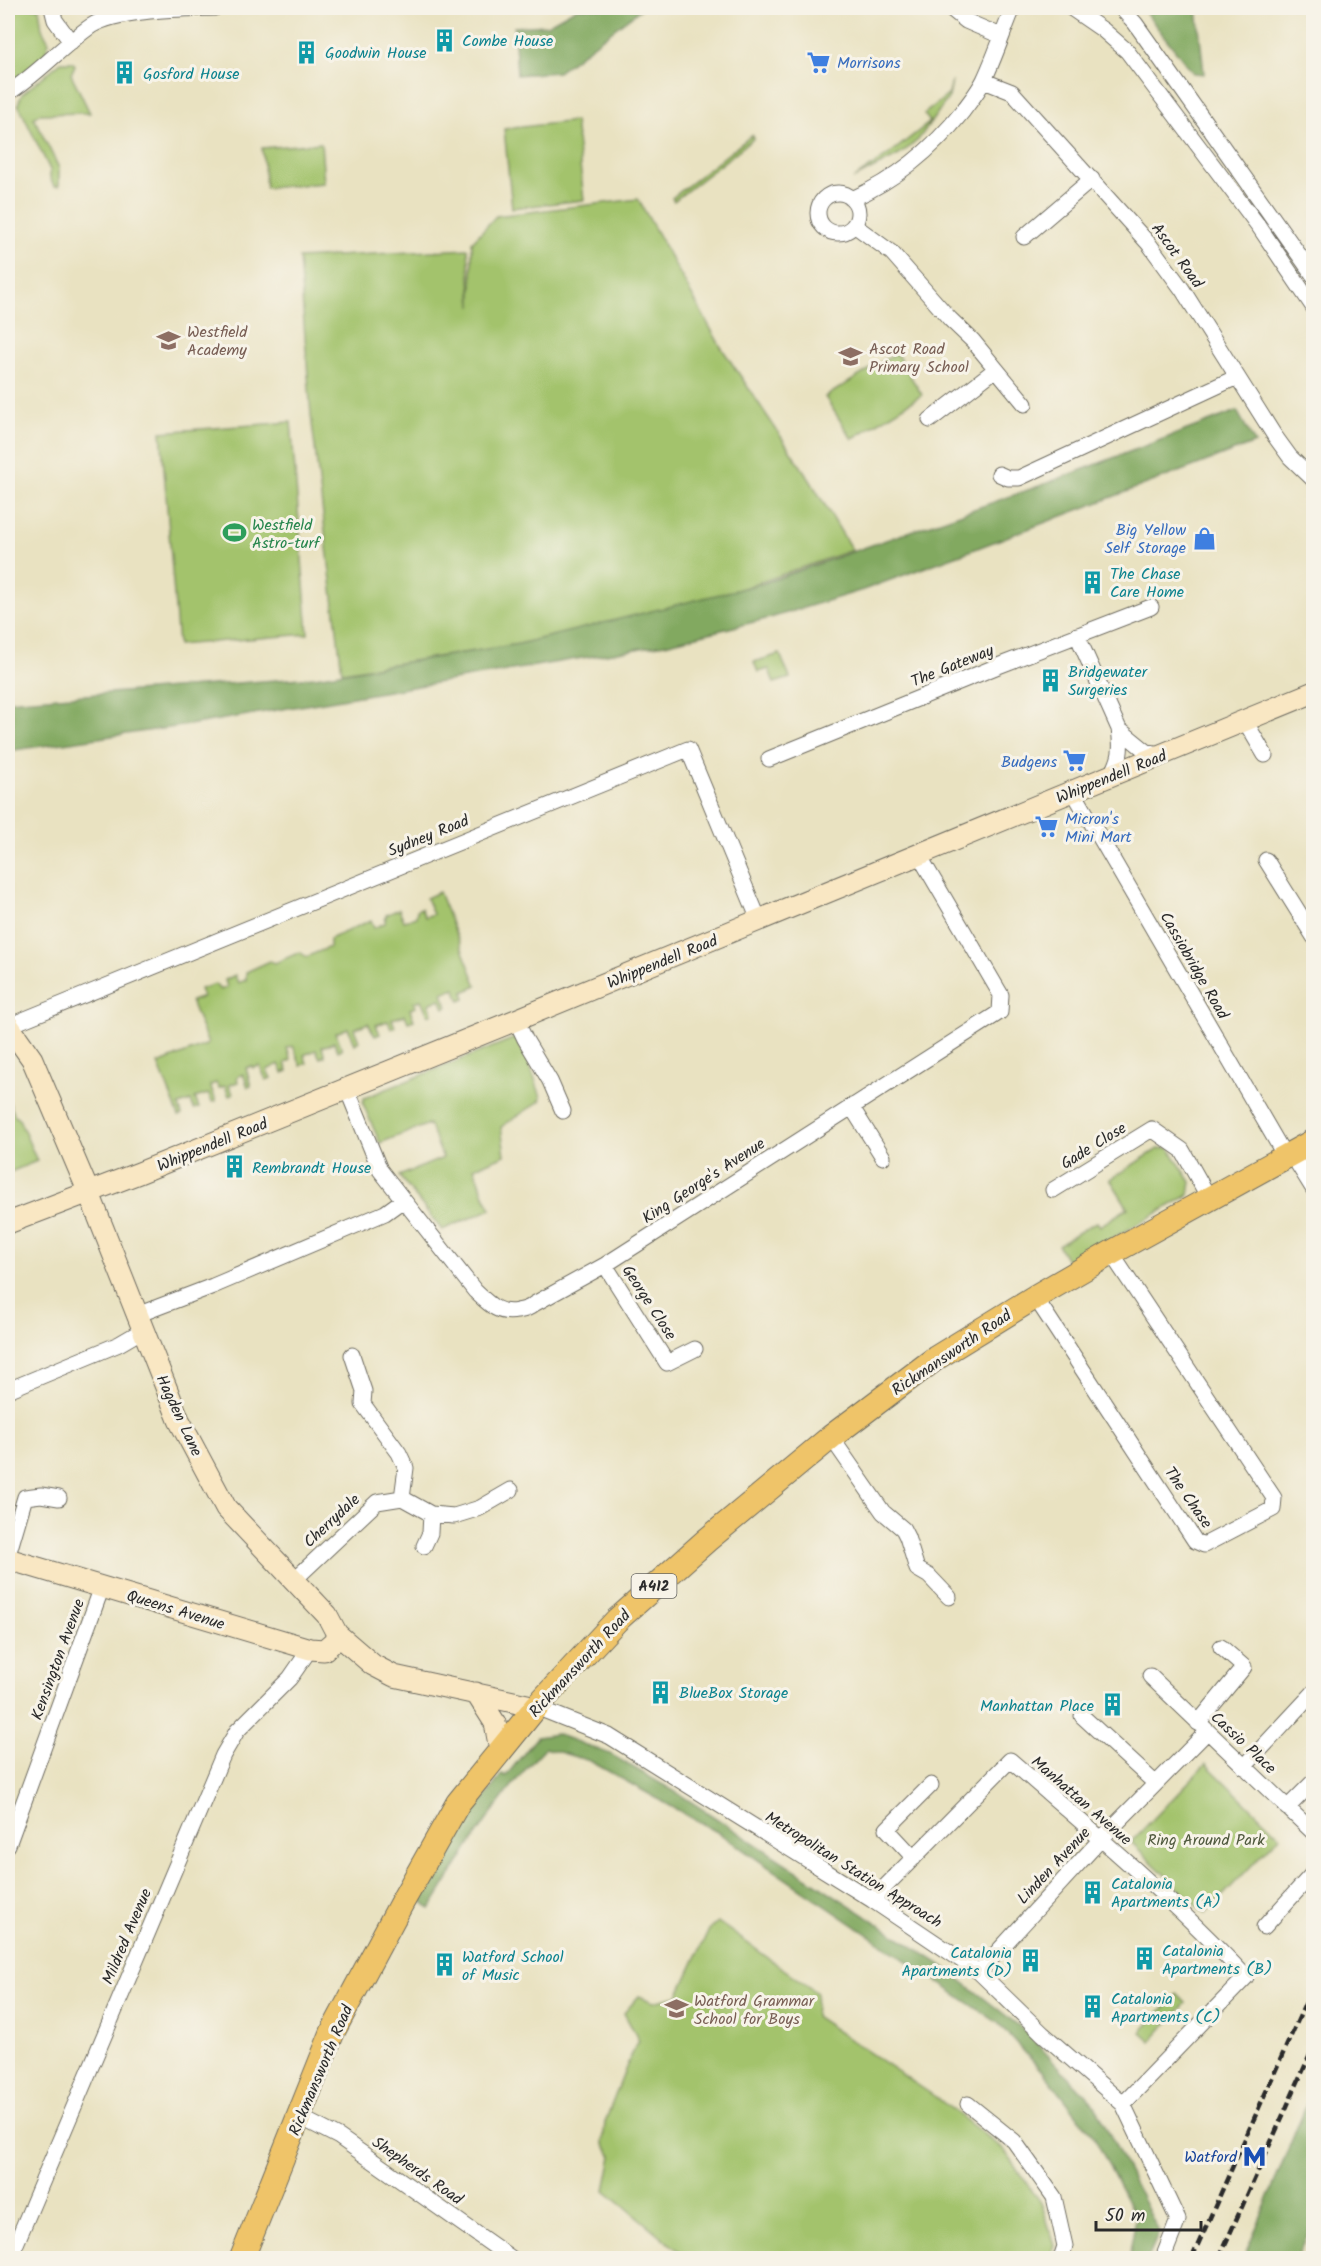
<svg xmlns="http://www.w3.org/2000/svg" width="1321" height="2266" viewBox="0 0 1321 2266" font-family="Kalam,sans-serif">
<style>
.green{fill:#a3c36c;stroke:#67774c;stroke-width:1.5}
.forest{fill:#82a960;stroke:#566a46;stroke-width:1.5}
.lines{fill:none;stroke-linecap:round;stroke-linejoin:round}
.street-casing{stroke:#6e6b60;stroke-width:17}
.secondary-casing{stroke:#6e6b60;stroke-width:23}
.primary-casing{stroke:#6e6b60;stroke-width:26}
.street{stroke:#fff;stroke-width:15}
.secondary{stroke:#f9e7c3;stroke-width:21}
.primary{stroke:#efc469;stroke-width:24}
.rail{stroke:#2b2b2b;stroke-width:4.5;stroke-dasharray:9 4.5;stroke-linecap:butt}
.labels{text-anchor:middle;stroke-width:6;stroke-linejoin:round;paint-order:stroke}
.shield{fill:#f7f3e8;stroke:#686764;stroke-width:1.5}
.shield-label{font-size:15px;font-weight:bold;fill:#2b2b2b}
.culture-label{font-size:16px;fill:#0d838f;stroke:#f7f3e8;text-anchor:start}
.shop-label{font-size:16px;fill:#366cbe;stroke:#f7f3e8;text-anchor:start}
.street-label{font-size:16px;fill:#2b2b2b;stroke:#f7f3e8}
.education-label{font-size:16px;fill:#785e54;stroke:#f7f3e8;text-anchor:start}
.leisure-label{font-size:16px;fill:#27864d;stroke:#f7f3e8;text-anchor:start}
.park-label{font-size:16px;fill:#4f593e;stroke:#f7f3e8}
.transit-label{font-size:16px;fill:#164399;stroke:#f7f3e8;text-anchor:end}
</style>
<rect width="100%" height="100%" fill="#f7f3e8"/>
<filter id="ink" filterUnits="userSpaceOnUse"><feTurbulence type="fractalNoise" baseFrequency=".0167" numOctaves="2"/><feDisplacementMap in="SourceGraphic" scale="12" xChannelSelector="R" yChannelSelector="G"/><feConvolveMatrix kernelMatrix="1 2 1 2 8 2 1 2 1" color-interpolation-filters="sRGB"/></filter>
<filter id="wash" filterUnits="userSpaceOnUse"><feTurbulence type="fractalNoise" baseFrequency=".008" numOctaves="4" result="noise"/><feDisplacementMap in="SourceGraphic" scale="24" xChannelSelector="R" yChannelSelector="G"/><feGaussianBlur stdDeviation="1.35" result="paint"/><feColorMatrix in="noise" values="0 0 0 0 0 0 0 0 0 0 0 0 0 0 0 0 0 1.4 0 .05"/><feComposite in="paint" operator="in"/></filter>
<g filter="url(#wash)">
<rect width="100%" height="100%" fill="#e9e2c1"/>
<path class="green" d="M8,8H39L42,29L49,42L45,54L8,86Z
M61,62H72L75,65L71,74L90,113L39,114L34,118L59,168V186H54L50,178V170L18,104L22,94Z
M952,81L949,97L918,140L899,155L853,179L888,155L930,122L924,114L949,94Z
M575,121L584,200L512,208L504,129Z
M752,135L754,138L674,201L672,198Z
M321,143L324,183L266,188L262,148Z
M638,199L721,347L810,480L852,550L732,592L519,644L342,672L311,415L299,258L468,249L472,307V242L496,216Z
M896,353L922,395L852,439L825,397Z
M291,422L308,634L178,645L161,432Z
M780,654L790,678L774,683L769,669L758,672L754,662Z
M439,892L477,986L463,992L465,999L460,1001L455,988L442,993L447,1007L444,1008L440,999L429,1004L432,1013L428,1015L421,1000L414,1002L416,1007L410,1009L414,1020L408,1022L405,1015L392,1019L395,1027L391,1029L388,1021L376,1025L380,1034L375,1036L368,1023L354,1029L359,1041L355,1044L348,1028L336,1033L342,1049L338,1051L334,1042L322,1047L325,1056L320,1058L316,1050L304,1055L307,1063L301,1066L293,1046L287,1048L291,1060L285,1063L288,1071L283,1073L279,1064L267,1070L271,1078L266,1080L260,1066L253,1068L252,1066L246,1068L251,1086L248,1087L243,1074L237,1077L238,1082L229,1085L233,1094L229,1096L225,1086L219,1088L216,1083L210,1085L216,1101L212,1102L208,1094L195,1098L199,1108L194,1109L191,1101L179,1105L182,1115L179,1116L158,1064L208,1044L191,1001L203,997L200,989L215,984L220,990L227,987L225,980L235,975L238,983L246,980V972L270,961L275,963L300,952L306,957L330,947V939L371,920L374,928L385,923L386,915L399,909L404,921L416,917L417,910L421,908L425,917L433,914L426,898Z
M515,1038L527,1058L541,1097L540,1101L501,1127L505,1155L474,1168L484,1195L491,1209L442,1230L399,1176L443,1158L429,1124L380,1143L363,1104L364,1098Z
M8,1100L15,1116L19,1119L37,1161L8,1173Z
M1164,1148H1169L1191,1182L1189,1195L1069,1263L1058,1245L1094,1223L1097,1222L1100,1226L1128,1208L1110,1179L1158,1149Z
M1206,1764L1280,1836L1205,1914L1131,1842Z
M718,1922L817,1993L815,2016L940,2100L1004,2150L1042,2205L1055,2246L1050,2258H687L605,2190L612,2156L603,2143L605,2122L632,2052L639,2041L624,2013L639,1996L653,2002L678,1996L709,1930Z
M1177,1994L1186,2003L1151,2041L1141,2032Z"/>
<path class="forest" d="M577,8H642L558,72L517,75L514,27L547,25Z
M1142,8H1197L1204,74L1193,73Z
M1237,411L1255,443L975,549L863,590L770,618L665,644L189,725L8,751V701L315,677L519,644L764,583L1042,485Z
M556,1734L610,1754L679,1794L943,1966L1023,2029L1095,2105L1159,2232L1148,2258H1129L1136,2218L1094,2137L1050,2080L998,2023L717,1832L590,1761L545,1748C499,1795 465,1853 430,1909L420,1899L458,1835L502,1774L506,1776L537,1737Z
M1313,2088V2223L1297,2258H1244Z"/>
</g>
<g filter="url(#ink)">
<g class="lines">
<defs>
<path id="street" d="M52,8L55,20L71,42
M950,8L966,21L1001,36
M1071,8L1103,30L1127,51L1260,228L1314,308
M1121,8L1135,23L1314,276
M984,81L1012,92L1149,244L1182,289L1274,435L1290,457L1314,480
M8,93C38,74 62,46 91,26C117,9 183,9 215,8
M818 213a20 20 0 1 1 40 0a20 20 0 1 1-40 0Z
M852,199C897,179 933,149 963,111C970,101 978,92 984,80C995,57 1003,32 1013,8
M854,225L892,253L950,319L973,341L1025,404
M1024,237L1092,179
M930,420L996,369
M999,474L1008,478H1019L1237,377
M1077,635L1119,729L1146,751L1163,755
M1245,721L1265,755
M769,759L998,666L1151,607
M1110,777C1121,760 1122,749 1119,729
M1073,791L1285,1156
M1266,860L1314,937
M516,1020L525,1039L550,1081L563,1111
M11,1028L18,1022L688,749L759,920
M347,1089L380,1170L475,1291C488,1303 498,1315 517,1311C524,1310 529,1309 534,1304L605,1265L1000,1012L1001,995L919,855
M851,1106L883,1157
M1291,1153L1314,1190
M1053,1190L1152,1129L1182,1150L1209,1198
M605,1265L667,1363L695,1349
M1035,1297L1195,1541L1204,1545L1273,1509L1274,1498L1111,1253
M137,1315L213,1286L385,1213L403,1200
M352,1355L364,1391L363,1404L399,1453L406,1468L402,1498
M8,1390L119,1344L143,1330
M831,1437L883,1512L903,1529L907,1537L917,1569L929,1576L949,1597
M424,1546L430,1533L431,1514
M8,1555L25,1497L41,1495L59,1498
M293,1581L377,1502L402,1498L431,1514L454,1516L480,1508L511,1490
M1150,1676L1314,1833
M536,1707L609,1736L872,1900L979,1972L1043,2034L1123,2104L1178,2220L1163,2258
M1082,1716L1155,1783
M1198,1723L1244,1667L1221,1647
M1244,1767L1314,1692
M1287,1808L1314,1781
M8,1845L102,1587
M914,1858L887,1829L931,1785
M872,1900L1010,1760C1091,1830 1173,1899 1246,1977L1123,2104
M1264,1927L1314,1872
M979,1972L1101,1839L1207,1732
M968,2104L1014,2141L1054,2197L1065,2246L1061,2258
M300,2117L339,2137L511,2258
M10,2258L223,1755L237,1731L290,1678L310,1649"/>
<path id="secondary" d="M8,1025L32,1059L89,1193L179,1420L226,1508L327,1615L337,1634L373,1665L394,1676L536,1707
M8,1223L139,1173L516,1020L1314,692
M8,1559L310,1649L324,1650L338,1638L337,1634
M476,1693L495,1723L500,1750"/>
<path id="primary" d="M242,2258L333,2031L401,1904L458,1803L536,1707L617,1620L707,1540L831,1437L936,1358L1035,1297L1111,1253L1314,1141"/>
</defs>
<use href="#street" class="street-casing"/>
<use href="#secondary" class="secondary-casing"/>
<use href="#primary" class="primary-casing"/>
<use href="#street" class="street"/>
<use href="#secondary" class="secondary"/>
<use href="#primary" class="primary"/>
<path class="rail" d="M1192,2258L1314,1984
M1219,2258L1314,2046"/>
</g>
</g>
<defs>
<symbol id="building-bare" viewBox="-9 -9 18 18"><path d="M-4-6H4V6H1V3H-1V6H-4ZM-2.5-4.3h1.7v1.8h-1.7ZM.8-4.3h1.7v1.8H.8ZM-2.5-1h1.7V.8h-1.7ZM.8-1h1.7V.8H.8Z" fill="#0f9aa8" stroke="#f7f3e8" stroke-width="2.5" paint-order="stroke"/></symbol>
<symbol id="supermarket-bare" viewBox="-9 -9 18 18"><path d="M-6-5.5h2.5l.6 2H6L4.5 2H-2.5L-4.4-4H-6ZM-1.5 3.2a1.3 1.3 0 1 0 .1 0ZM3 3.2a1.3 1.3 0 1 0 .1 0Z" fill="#3f7fe0" stroke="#f7f3e8" stroke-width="2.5" paint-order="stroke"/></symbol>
<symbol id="school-bare" viewBox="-9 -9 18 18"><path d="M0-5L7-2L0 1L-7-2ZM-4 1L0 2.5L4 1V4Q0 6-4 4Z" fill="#8d6e63" stroke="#f7f3e8" stroke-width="2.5" paint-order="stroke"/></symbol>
<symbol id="stadium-bare" viewBox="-9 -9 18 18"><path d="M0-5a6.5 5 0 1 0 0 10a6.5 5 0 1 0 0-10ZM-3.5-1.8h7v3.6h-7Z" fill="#2e9e5b" stroke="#f7f3e8" stroke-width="2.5" paint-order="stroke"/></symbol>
<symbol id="shop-bare" viewBox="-9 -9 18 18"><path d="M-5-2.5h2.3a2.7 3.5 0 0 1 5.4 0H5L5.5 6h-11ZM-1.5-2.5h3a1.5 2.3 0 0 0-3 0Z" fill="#3f7fe0" stroke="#f7f3e8" stroke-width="2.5" paint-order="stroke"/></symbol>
<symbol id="metro-bare" viewBox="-9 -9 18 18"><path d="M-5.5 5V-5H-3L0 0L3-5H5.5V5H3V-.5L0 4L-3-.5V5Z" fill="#1a4fb4" stroke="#f7f3e8" stroke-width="2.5" paint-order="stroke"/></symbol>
</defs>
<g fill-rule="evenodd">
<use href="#building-bare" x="428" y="24" width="33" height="33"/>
<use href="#building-bare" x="290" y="36" width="33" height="33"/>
<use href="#supermarket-bare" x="802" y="46" width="33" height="33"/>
<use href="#building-bare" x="108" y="56" width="33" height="33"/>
<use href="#school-bare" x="152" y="324" width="33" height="33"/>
<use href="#school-bare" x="834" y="340" width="33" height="33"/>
<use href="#stadium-bare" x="218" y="516" width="33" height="33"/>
<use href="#shop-bare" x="1188" y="522" width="33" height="33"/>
<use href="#building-bare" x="1076" y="566" width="33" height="33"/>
<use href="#building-bare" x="1034" y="664" width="33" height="33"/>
<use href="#supermarket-bare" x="1058" y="744" width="33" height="33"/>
<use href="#supermarket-bare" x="1030" y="810" width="33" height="33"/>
<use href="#building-bare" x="218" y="1150" width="33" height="33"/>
<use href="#building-bare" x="644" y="1676" width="33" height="33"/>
<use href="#building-bare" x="1096" y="1688" width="33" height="33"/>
<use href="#building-bare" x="1076" y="1876" width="33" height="33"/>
<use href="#building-bare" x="1128" y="1942" width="33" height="33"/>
<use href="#building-bare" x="1014" y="1944" width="33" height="33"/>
<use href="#building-bare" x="428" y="1948" width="33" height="33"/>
<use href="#building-bare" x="1076" y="1990" width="33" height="33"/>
<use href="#school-bare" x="660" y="1992" width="33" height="33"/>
<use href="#metro-bare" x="1238" y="2140" width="33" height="33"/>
</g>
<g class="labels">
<rect class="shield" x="631.5" y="1574" width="45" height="24" rx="4.5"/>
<g class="shield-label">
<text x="654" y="1591">A412</text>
</g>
<g class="culture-label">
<text x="462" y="46">Combe House</text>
<text x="325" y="58">Goodwin House</text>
<text x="143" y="79">Gosford House</text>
<text x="1110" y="579">The Chase<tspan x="1110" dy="18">Care Home</tspan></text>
<text x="1068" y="677">Bridgewater<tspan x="1068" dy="18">Surgeries</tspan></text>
<text x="252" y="1173">Rembrandt House</text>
<text x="679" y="1698">BlueBox Storage</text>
<text x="1094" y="1711" text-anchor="end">Manhattan Place</text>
<text x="1111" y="1889">Catalonia<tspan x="1111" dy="18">Apartments (A)</tspan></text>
<text x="1162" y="1956">Catalonia<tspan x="1162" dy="18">Apartments (B)</tspan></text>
<text x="1012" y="1958" text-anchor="end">Catalonia<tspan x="1012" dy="18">Apartments (D)</tspan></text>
<text x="462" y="1962">Watford School<tspan x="462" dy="18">of Music</tspan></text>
<text x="1111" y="2004">Catalonia<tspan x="1111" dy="18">Apartments (C)</tspan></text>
</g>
<g class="shop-label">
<text x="837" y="68">Morrisons</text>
<text x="1186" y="535" text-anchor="end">Big Yellow<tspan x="1186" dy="18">Self Storage</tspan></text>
<text x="1057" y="767" text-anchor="end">Budgens</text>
<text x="1065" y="824">Micron's<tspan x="1065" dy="18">Mini Mart</tspan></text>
</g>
<g class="street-label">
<text transform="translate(1178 255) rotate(54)" y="6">Ascot Road</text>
<text transform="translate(952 665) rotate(-22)" y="6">The Gateway</text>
<text transform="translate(1111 776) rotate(-22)" y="6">Whippendell Road</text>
<text transform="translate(428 835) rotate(-22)" y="6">Sydney Road</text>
<text transform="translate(662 961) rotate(-22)" y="6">Whippendell Road</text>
<text transform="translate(1195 965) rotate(60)" y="6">Cassiobridge Road</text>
<text transform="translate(212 1144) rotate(-22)" y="6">Whippendell Road</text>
<text transform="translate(1093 1145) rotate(-32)" y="6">Gade Close</text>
<text transform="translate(703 1180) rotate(-33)" y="6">King George's Avenue</text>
<text transform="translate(650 1302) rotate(57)" y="6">George Close</text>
<text transform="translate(951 1352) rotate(-34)" y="6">Rickmansworth Road</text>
<text transform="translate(180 1415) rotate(65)" y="6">Hagden Lane</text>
<text transform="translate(1189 1497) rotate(55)" y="6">The Chase</text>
<text transform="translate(331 1520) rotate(-43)" y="6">Cherrydale</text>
<text transform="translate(176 1609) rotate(17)" y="6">Queens Avenue</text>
<text transform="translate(57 1659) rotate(-70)" y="6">Kensington Avenue</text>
<text transform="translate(579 1663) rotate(-47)" y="6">Rickmansworth Road</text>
<text transform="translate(1244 1742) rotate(43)" y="6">Cassio Place</text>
<text transform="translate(1082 1800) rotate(41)" y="6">Manhattan Avenue</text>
<text transform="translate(1053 1865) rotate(-47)" y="6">Linden Avenue</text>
<text transform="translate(854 1869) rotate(32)" y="6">Metropolitan Station Approach</text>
<text transform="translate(126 1936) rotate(-67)" y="6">Mildred Avenue</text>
<text transform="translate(320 2070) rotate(-67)" y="6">Rickmansworth Road</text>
<text transform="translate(418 2170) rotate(35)" y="6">Shepherds Road</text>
</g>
<g class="education-label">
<text x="187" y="337">Westfield<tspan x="187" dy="18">Academy</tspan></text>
<text x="869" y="354">Ascot Road<tspan x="869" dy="18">Primary School</tspan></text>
<text x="694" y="2006">Watford Grammar<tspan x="694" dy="18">School for Boys</tspan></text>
</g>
<g class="leisure-label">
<text x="252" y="530">Westfield<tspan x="252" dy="18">Astro-turf</tspan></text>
</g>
<g class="park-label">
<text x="1206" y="1845">Ring Around Park</text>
</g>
<g class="transit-label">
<text x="1237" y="2162">Watford</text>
</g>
</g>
<rect width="1321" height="2266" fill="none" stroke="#f7f3e8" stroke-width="30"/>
<path d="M1096 2221v9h105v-9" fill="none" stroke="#2b2b2b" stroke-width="3"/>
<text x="1105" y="2221" font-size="18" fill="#2b2b2b" stroke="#f7f3e8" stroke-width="4.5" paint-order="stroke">50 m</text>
</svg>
